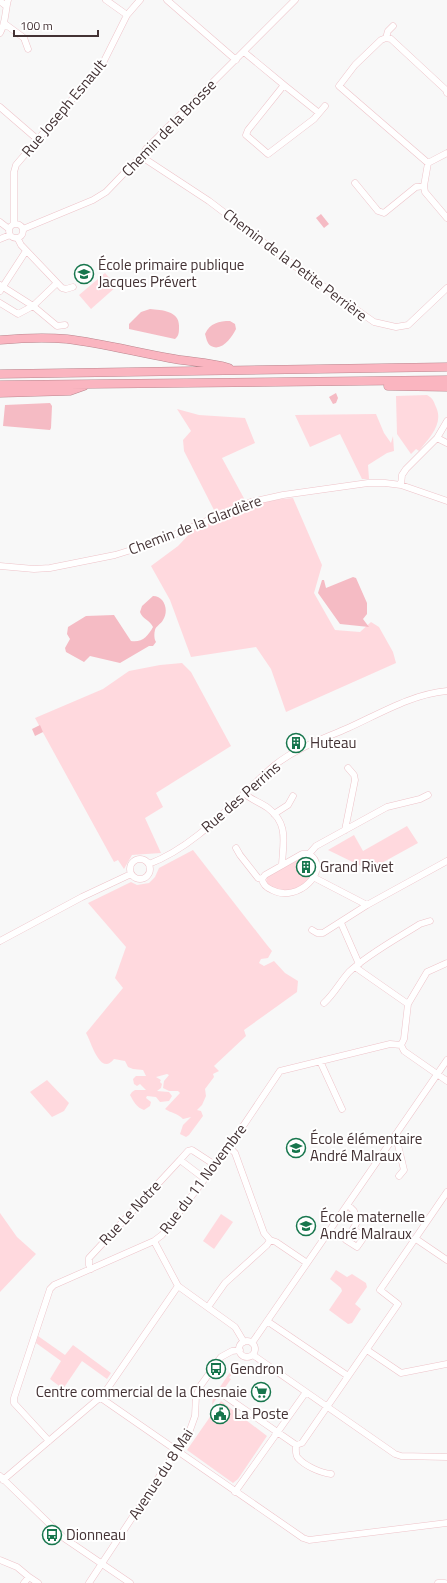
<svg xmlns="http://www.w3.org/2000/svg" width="447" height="1583" viewBox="0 0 447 1583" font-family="'Titillium Web',sans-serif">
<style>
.green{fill:#ffd9de}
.water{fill:#f5bbc4}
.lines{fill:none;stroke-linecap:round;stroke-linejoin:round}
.minor-casing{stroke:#eec3c9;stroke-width:7}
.highway-casing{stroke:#ba878f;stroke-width:9}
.minor{stroke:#fff;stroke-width:6}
.highway{stroke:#fab5c0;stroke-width:8}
.labels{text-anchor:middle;stroke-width:4;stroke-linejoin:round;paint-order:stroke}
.street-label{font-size:15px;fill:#433234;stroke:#fff}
.poi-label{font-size:15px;fill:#433234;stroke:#fff;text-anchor:start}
</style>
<rect width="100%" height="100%" fill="#f8f8f8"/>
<path class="green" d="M105,273L117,286L91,309L79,295Z
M427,395C433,398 434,402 436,407C444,424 429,438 419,451L416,449L411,454L397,434L396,396Z
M177,409L199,415L245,418L255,443L222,458L246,502L215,512L184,451L183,440L191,431Z
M376,414L384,433L391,443L393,436L394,451L387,453L368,465L369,479H362L340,434L310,447L295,415Z
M293,498L322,565L314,593L335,630L360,632L371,622L379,627L393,652L396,663L286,712L271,669L256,647L191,657L170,600L151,566L178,546L199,524L251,502Z
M182,663L191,672L231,746L156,793L163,807L145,818L161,853L132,855L124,869L118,860L114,862L35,718L103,689L129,671L160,665Z
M407,826L418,843L369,870L328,850L354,835L363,851Z
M193,850L267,945L272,951L268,958L261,959L259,963L264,966L274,961L285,973L298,981L297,992L244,1030L246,1036L214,1066L219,1071L213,1074L214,1077L205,1089L206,1096L202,1105L197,1110L201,1111L203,1116L189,1135L186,1137L180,1134L183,1125L191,1117L183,1119C177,1113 171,1113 165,1109L180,1093L178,1091H169L163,1088L164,1081L169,1075L167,1074L156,1077L161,1080L160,1082L162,1084L161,1088L157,1091L169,1092L172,1096L169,1101L160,1102L156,1097L147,1096L146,1098L151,1102L150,1106L144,1110C136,1107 134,1102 130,1095L132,1092L135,1090H146L140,1084L137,1086L134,1084L133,1079L136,1076H146L143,1070L133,1069L128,1067L125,1061L114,1059C100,1077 91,1041 86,1033L123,988L115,978L126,947L88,903L131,882L137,885L149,883L155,877L159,868Z
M301,858L309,859L313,866C312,889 279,899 266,882L267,877Z
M47,1080L69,1103L64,1111L52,1117L30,1092Z
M0,1213L17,1237L36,1254L0,1292Z
M221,1214L233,1222L214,1249L203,1241Z
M336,1270L347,1277L352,1274L366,1283L367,1287L355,1304L361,1309L352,1323L348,1324L329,1310L342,1291L341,1288L330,1279Z
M38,1336L65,1355L73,1345L111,1373L107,1379L82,1361L63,1389L50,1379L61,1361L36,1343Z
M230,1372L232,1374L229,1378L231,1379L224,1389L220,1387Z
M219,1388L222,1391L212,1405L213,1397Z
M221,1401L267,1436L238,1479L233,1483L187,1450Z"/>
<path class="water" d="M321,214L329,224L324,228L316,218Z
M150,309C162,310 180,311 179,327C179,332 179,336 175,339L129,329V324L141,312Z
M230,321L235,324L236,329C232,337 222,352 211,346C207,344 206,337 205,334C210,323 219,321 230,321Z
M336,393L338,398L336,403L333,404L329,397Z
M50,403L52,406L51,428L50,430L3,426L5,405Z
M353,577L356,578L367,603V614L363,619L369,627L340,624L318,593L322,580H324L326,588Z
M153,596C165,596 169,611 163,620C161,624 156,626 155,630C154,634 154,639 156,642L153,646H149L120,663L90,656L84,662L66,652L65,648L70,639L67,634L68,627L86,616L114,615L131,641C142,643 148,636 153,627C150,620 142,619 140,612L142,606Z
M40,725L43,732L35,736L32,729Z"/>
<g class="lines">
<defs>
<path id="minor" d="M106,0L127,15
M167,0L236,60
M0,1L6,6
M5,24L24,38L28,49
M0,33C6,23 5,11 8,0
M386,38L388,31L393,26
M244,52L284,85L248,130L246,135L268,154L314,119L325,106
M284,85L319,113
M0,107L37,139
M447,153L428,163L424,186L425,192L447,218
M142,157L209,201L296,267L374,322L396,327L408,325L447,288
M428,163L339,86L355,65L381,40L386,38L391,39L446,90L447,93
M355,183L378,211L384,213L416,187L424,186
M0,222L9,229
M9 231a7 7 0 1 1 14 0a7 7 0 1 1-14 0Z
M14,224V172L16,165L103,63L127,15L140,0
M23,229L93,200L106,192L132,165L142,157L146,149L295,0
M0,239L10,235
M18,239L21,245L62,288L66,289L73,287
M0,285L33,306L57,283
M0,291L26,251
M0,303L18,314L33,306L57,326L65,325
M437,438L447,443
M401,485L402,475L406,469L437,438L447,421
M0,566L34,569L50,568L115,555L157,542L251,502L283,495L368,483H385L401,485L447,501
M244,793C251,800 260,802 268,808C289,824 283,842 282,865
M274,814L288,805L293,796
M345,830L355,780L354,775L348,768
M236,848L240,855L258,878L262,879C263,885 267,888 272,890C298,904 332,869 309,854H302L265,875L262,879
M309,854L316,846L387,807L420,799L428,795
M130 869a10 10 0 1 1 20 0a10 10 0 1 1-20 0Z
M149,864C199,845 235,799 275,765C296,748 323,739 348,728C379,714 412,694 447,691
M313,877L367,905
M341,923L359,964
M312,930L317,933H323L367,905L447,861
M0,941L82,897L131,874
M355,967L408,1004
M324,1003C334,994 340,982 349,972C368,954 398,938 420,924L430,921
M401,1045L404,1039L408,1004L427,972L447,963
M320,1061L342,1109
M393,1139L398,1145L404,1170L399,1176
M229,1147L235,1153L264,1233L270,1240L276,1242L307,1263
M180,1160L188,1151L192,1150L215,1165
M348,1205L354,1211L356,1224L346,1240L357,1247L364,1237L353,1229
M416,1239L447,1260
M154,1241L178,1286L235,1327L244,1342
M91,1269L89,1265V1258L180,1160L205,1179
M208,1307L225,1283L267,1245L270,1240
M267,1321L348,1376
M239 1349a8 8 0 1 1 16 0a8 8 0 1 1-16 0Z
M252,1343L447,1060
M367,1350L401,1373L447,1364
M253,1355L395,1454L401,1456L447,1457
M225,1396L296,1445L302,1443L398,1304L380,1290L447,1192
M101,1398L303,1538L309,1540L447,1523
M49,1441L14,1403V1398L50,1289L54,1285L154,1241L162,1235L229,1147L280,1071L390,1044L401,1045L404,1051L447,1081
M296,1445C296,1449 295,1455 298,1458C305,1466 321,1473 331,1474
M0,1476L64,1538L130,1583
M3,1480L97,1400L101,1398L178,1286
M235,1492L306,1392
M0,1560L17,1567L29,1577
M24,1583L29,1577L38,1583
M89,1583L190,1430L195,1416L196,1396L201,1385L221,1357L232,1351L240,1350
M438,1583H445"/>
<path id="highway" d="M0,340C22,338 45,337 67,339C101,343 135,352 169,358C189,362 210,362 229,368
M0,374L447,367
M0,385L447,380
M388,386L447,387
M0,393L70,391L84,386"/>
</defs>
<use href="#minor" class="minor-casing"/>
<use href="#highway" class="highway-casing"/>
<use href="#minor" class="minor"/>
<use href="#highway" class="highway"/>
</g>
<defs>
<symbol id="school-ring" viewBox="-11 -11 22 22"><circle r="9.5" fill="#fff" stroke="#17764d" stroke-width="1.5"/><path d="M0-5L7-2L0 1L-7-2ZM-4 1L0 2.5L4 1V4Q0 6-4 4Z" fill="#17764d"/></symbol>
<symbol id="building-ring" viewBox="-11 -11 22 22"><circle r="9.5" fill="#fff" stroke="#17764d" stroke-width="1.5"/><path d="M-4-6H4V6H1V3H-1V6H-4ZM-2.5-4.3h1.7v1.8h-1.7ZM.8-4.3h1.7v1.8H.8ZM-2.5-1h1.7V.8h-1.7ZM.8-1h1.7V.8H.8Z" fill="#17764d"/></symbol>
<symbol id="bus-ring" viewBox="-11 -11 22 22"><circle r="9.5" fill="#fff" stroke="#17764d" stroke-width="1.5"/><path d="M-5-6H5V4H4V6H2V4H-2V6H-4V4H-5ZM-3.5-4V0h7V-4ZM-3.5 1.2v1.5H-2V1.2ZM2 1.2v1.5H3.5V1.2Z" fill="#17764d"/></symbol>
<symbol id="supermarket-ring" viewBox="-11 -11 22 22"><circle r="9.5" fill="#fff" stroke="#17764d" stroke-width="1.5"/><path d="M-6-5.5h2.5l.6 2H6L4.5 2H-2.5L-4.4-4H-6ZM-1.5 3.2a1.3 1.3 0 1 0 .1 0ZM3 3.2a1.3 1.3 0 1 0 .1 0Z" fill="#17764d"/></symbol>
<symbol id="civic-ring" viewBox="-11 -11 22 22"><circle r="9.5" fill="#fff" stroke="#17764d" stroke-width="1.5"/><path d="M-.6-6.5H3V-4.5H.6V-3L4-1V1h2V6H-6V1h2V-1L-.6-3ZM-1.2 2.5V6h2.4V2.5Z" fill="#17764d"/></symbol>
</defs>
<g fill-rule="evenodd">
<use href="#school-ring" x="73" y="263" width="22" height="22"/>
<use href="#building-ring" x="285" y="732" width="22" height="22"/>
<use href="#building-ring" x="295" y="856" width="22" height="22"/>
<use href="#school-ring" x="285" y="1137" width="22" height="22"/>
<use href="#school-ring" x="295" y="1215" width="22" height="22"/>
<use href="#bus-ring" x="205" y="1358" width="22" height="22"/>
<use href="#supermarket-ring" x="250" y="1381" width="22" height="22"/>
<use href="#civic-ring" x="209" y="1403" width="22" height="22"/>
<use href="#bus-ring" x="41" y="1524" width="22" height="22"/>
</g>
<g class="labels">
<g class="street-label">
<text transform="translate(64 108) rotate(-50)" y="5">Rue Joseph Esnault</text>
<text transform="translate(169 128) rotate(-46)" y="5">Chemin de la Brosse</text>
<text transform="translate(295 265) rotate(37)" y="5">Chemin de la Petite Perrière</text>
<text transform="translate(195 525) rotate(-21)" y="5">Chemin de la Glardière</text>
<text transform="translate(241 797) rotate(-41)" y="5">Rue des Perrins</text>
<text transform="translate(203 1179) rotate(-53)" y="5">Rue du 11 Novembre</text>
<text transform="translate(130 1213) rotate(-47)" y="5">Rue Le Notre</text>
<text transform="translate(161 1474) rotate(-57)" y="5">Avenue du 8 Mai</text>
</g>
<g class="poi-label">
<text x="98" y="270">École primaire publique<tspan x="98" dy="17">Jacques Prévert</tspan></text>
<text x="310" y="748">Huteau</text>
<text x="320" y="872">Grand Rivet</text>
<text x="310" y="1144">École élémentaire<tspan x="310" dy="17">André Malraux</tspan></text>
<text x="320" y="1222">École maternelle<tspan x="320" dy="17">André Malraux</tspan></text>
<text x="230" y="1374">Gendron</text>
<text x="247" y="1397" text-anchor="end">Centre commercial de la Chesnaie</text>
<text x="234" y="1419">La Poste</text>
<text x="66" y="1540">Dionneau</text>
</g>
</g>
<path d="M14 30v6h84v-6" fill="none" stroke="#433234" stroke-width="2"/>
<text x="20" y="30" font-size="12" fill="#433234" stroke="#ffffff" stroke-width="3" paint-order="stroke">100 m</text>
</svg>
